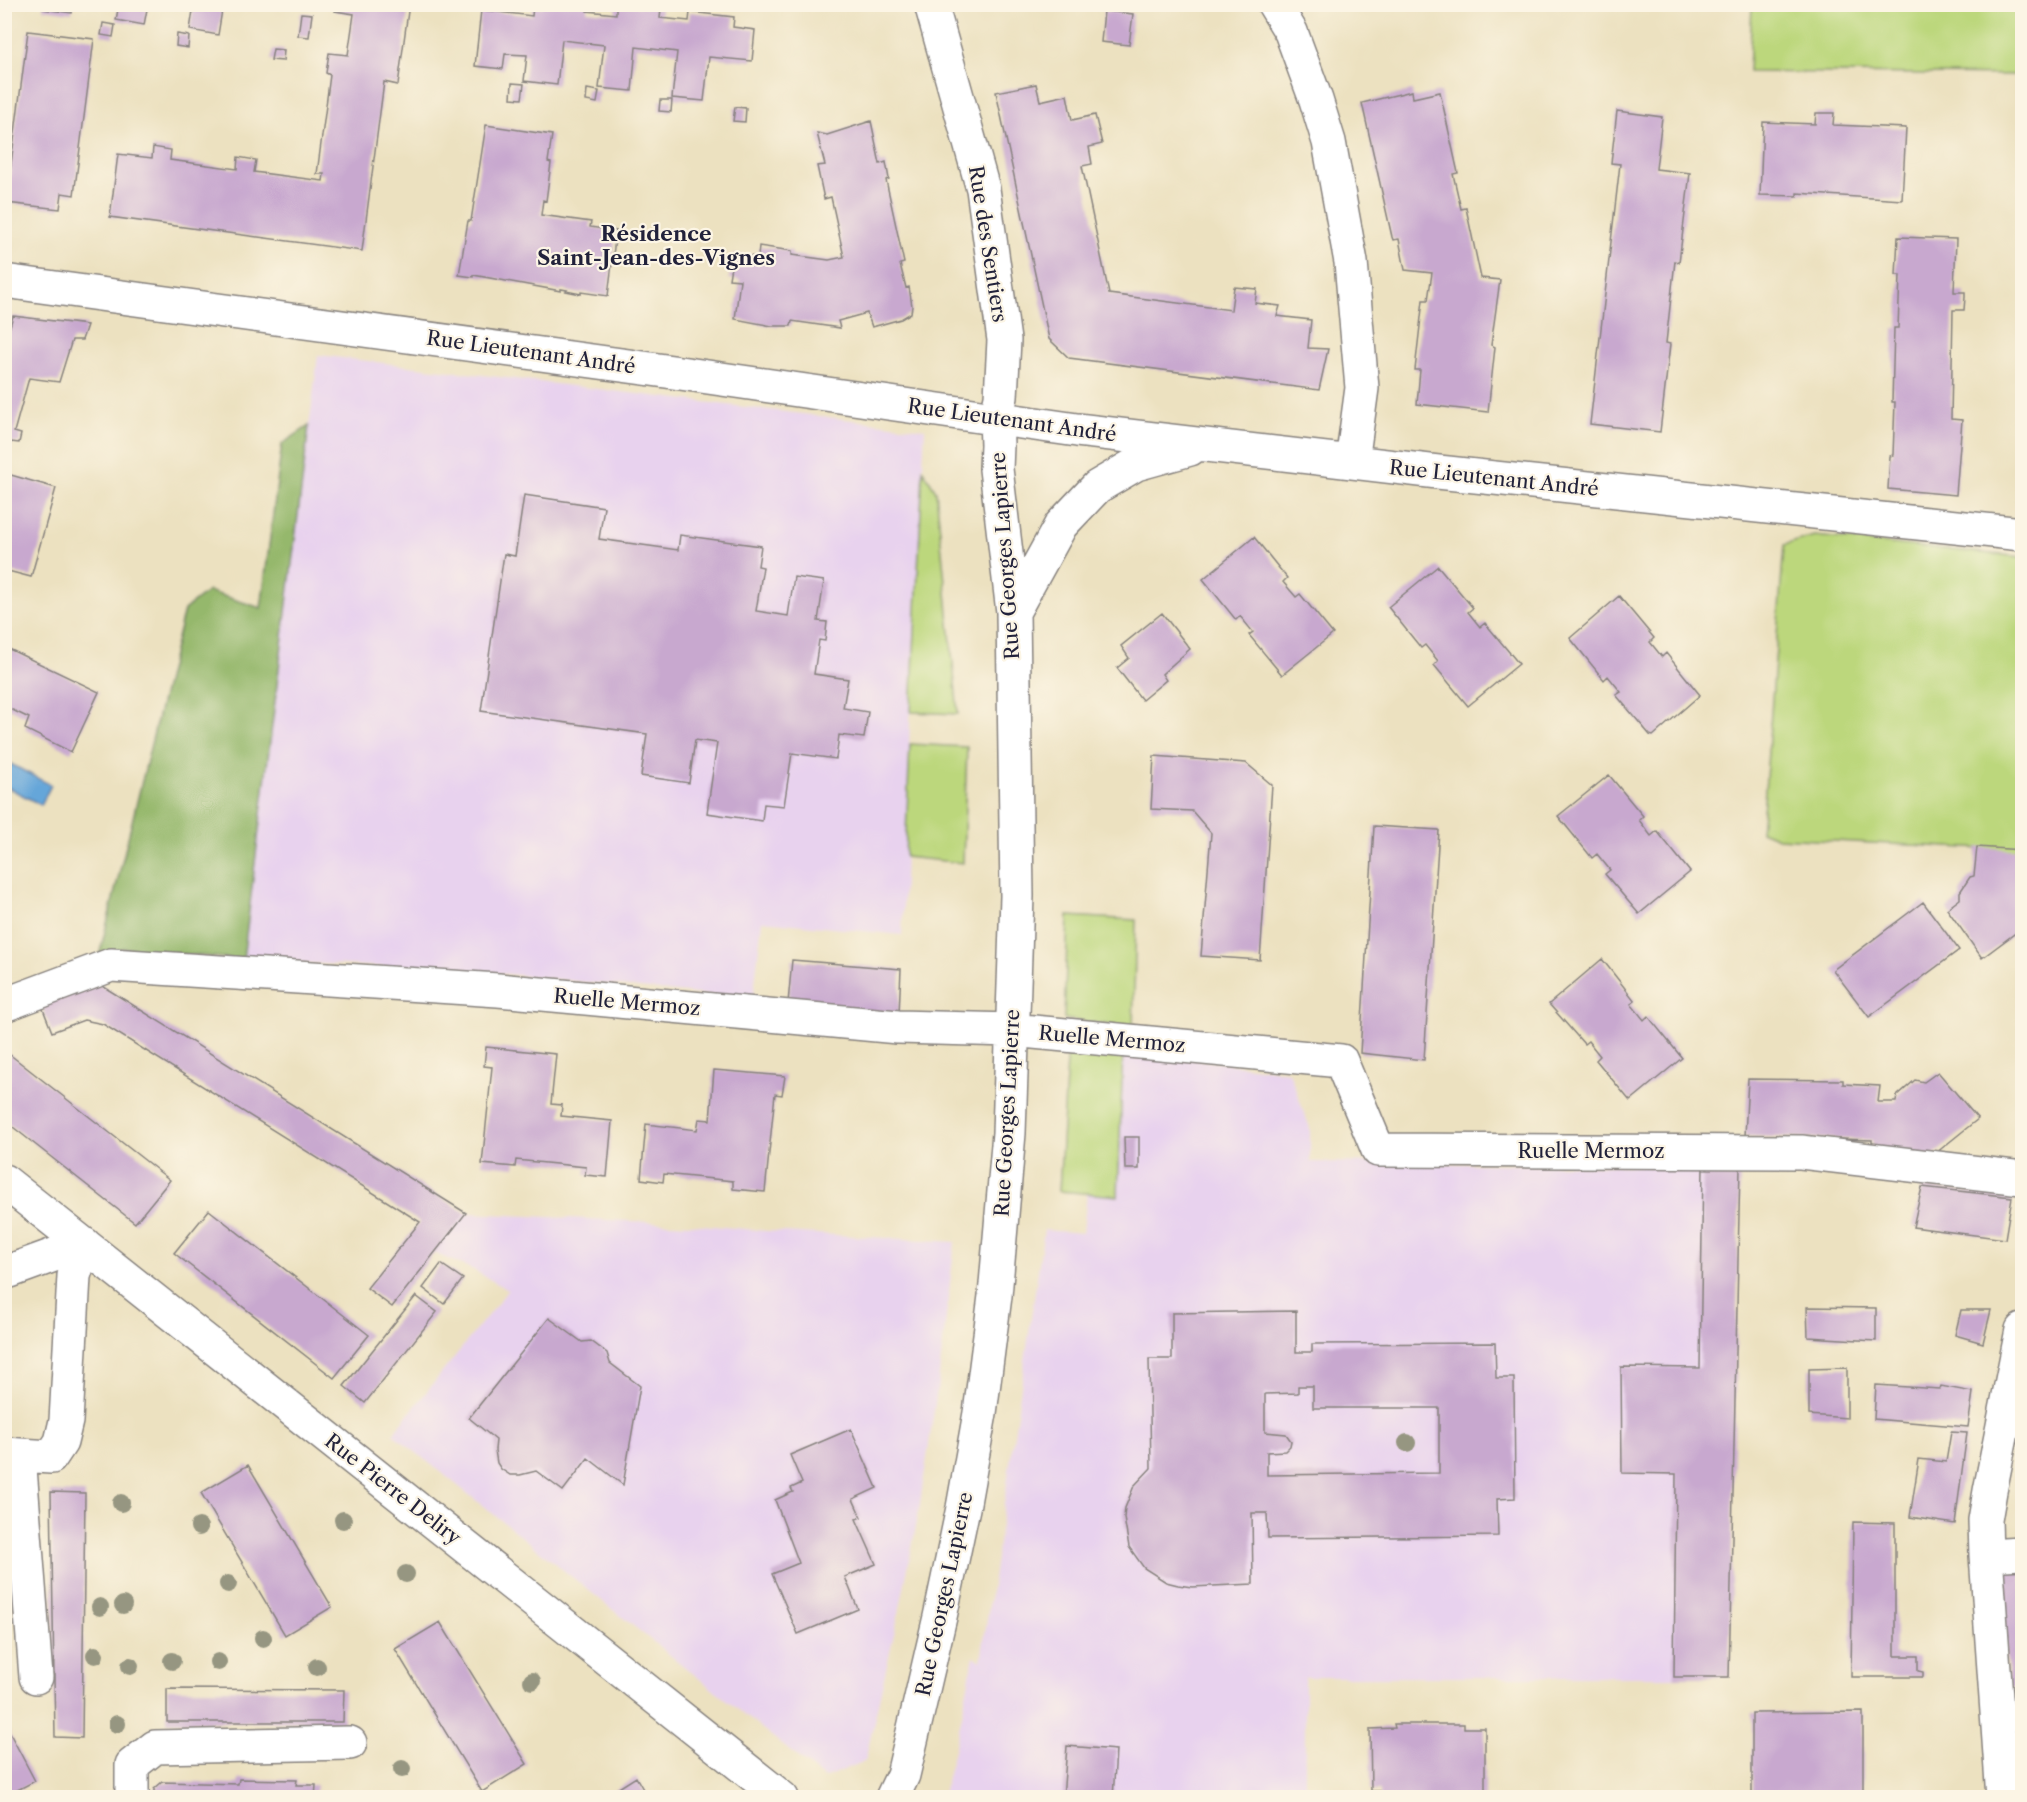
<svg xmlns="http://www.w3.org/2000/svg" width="2027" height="1802" viewBox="0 0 2027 1802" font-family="'Libre Caslon Text',serif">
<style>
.built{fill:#e8d2ee}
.green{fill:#bcd77c;stroke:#6f7c5c;stroke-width:1.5}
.forest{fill:#95b86c;stroke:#5c6d54;stroke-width:1.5}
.water{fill:#65a6d9;stroke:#44648a;stroke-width:1.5}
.building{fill:#c8a8cf;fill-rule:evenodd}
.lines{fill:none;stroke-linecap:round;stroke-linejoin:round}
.minor-casing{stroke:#87827e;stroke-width:36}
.minor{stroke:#fff;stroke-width:33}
.tree{fill:#969681}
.labels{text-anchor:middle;stroke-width:4.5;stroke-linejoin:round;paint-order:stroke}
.street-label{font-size:20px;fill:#22223b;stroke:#fcf5e5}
.neighbourhood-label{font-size:21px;font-weight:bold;fill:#22223b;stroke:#fcf5e5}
</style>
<rect width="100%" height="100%" fill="#fcf5e5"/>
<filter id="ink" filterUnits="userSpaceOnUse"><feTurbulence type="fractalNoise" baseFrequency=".0167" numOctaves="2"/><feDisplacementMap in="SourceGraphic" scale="12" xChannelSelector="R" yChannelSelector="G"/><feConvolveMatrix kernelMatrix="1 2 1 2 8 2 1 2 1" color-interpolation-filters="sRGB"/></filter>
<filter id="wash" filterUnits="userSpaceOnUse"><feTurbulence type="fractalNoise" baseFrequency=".008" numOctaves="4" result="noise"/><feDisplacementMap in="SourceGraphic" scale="24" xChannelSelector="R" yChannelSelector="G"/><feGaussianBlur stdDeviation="1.35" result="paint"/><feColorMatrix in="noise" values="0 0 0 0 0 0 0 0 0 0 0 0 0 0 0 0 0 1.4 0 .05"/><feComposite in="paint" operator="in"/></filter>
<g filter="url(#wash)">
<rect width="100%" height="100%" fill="#ece1c0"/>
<path class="built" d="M318,355L925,429L912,670L902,935L762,921L753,1000L488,972L243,960Z
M1123,1050L1289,1072L1310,1128V1162L1740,1167L1674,1677H1305V1797L942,1798L958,1734L974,1656L981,1661L1044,1230L1083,1233L1087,1193L1118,1196Z
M466,1213L691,1224L766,1231L955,1242L938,1384L919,1510L901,1603L865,1761L824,1778L393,1434L508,1290L472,1269L434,1253Z"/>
<path class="green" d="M1752,5H2022V75L1749,72Z
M923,470L936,491L958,714L911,712Z
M1814,536L2022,557V851L1778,838L1761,831L1765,791L1784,545Z
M910,744L967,747L963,863L905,857Z
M1068,916L1136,920L1133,1028L1064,1019Z
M1068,1045L1123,1050L1118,1196L1059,1191Z"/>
<path class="forest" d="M309,426L243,960L123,948L99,956L184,610L208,591L261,608L282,444Z"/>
<path class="water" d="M5,761L51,785L41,805L5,786Z"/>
<g id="blocks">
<path class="building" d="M44,4H73L72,13L43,9Z
M119,4H148L144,25L116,20Z
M194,4H223L218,35L190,30Z
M336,4H409L398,85L384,82L362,251L110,217L118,154L152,158L153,147L171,150L170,160L237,169L238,157L256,160L254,172L323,181L324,174H317L330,75L326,73L329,53L348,55L354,14L335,11Z
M543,4H588L587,11L616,14V4L661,9L660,18L689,21L690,12L734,17L733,27L755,30L752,61L709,57L704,101L672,98L677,52L636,47L632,91L599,88L604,45L562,40L557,85L524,81L527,55L505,54L503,69L475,66L481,10L532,16L533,6L543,7Z
M1104,11L1133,14L1129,45L1101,42Z
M301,13L312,14L309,37L298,36Z
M103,23L115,25L113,37L101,35Z
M28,31L94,39L74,195L62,193L60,209L6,203Z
M177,34L189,36L188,48L176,46Z
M273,49L284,50L283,61L271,60Z
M512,83L524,84L522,99L511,98Z
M1036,84L1040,101L1067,95L1072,120L1095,115L1102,144L1089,147L1092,164L1082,166L1109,294L1231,310L1234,287L1257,289L1255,303L1280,306L1277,316L1311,320L1308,348L1328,349L1319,390L1069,358L1049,339L996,92Z
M587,89L599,91L597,103L586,101Z
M1412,91L1413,98L1440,92L1458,173L1453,174L1461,209L1466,208L1481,278L1500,280L1491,345L1495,347L1488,412L1417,404L1420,370H1415L1421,317L1423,300H1428L1432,273L1405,270L1399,239L1393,240L1392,237L1362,103Z
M660,100H672L671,112L659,111Z
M735,107L746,108L745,122L733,121Z
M1617,111L1662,117L1656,169L1690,173L1679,262L1675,261L1666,343L1670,344L1660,432L1590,424L1620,164L1611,163Z
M1816,113H1834L1833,125L1906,128L1902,200L1797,193V196L1760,195L1763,122L1815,124Z
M871,121L880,164L886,162L889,179L886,180L904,263L900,264L906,288L909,287L912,306L911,313L901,319L872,327L867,313L838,321L840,328L792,321L791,326H772L735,319L740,280L729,279L733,254L758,257L759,246L792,251V255L829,260L844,257L831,197L824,199L817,166L825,165L817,133L827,135Z
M486,125L552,135L548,162L551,163L546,201L543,200L541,215L591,222L590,227L616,231L608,296L581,292V294L566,291L567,290L561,289V291L473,275V277L459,275L468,221H471Z
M1898,237L1956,239L1954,292H1965V297L1964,310H1953L1951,419L1962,420L1956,495L1888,489L1890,456L1893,455L1895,402H1892L1894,328H1898L1900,275H1896Z
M13,316L87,325L82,340H72L59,382L29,378L14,432L21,434L19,443L11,442L5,462L4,346Z
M4,473L56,488L31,577L4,570Z
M524,495L604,507L599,539L678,550L680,535L761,546L758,566L763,567L756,611L788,616L794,577L824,581L818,621L827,622L825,641L819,640L814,674L848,679L843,708L868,712L864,738L839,735L836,759L792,753L784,806L764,804L762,821L707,813L717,743L695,740L689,783L641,776L647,734L481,711L504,554L515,556Z
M1254,537L1287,578L1283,582L1296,597L1300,594L1333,634L1282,675L1249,635L1253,632L1240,616L1236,620L1203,579Z
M1438,566L1473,608L1468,612L1480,627L1485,623L1519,664L1468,706L1434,665L1438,661L1425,645L1421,648L1388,607Z
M1619,596L1654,638L1650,642L1662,657L1666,653L1700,695L1653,736L1650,735L1616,695L1621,692L1608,676L1604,680L1570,638Z
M1162,613L1190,649L1162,674L1166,680L1142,700L1117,668L1129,658L1121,646Z
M7,648L99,692L71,752L25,729L29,718L4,706V653Z
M1154,756L1246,763L1272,785L1260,960L1201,956L1211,833L1192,811L1151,809Z
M1609,775L1643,816L1639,820L1651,836L1657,831L1690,872L1639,914L1605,874L1610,870L1597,854L1592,858L1558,816Z
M1374,826L1439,830L1424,1060L1360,1053Z
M1977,847L2022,850V928L1982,958L1947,909L1960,899V892L1970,877L1974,876Z
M1923,902L1959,950L1869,1017L1833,970Z
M1602,959L1635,1001L1631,1004L1644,1020L1648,1016L1682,1058L1630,1101L1596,1060L1600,1056L1588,1041L1584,1044L1549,1004Z
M792,960L901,969L899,1014L788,1003Z
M96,982L466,1213L392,1307L367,1288L420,1222L103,1024L84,1020L52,1032L41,1004Z
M486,1047L556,1054L551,1104L562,1105L561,1116L612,1121L607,1177L585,1175L586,1167L516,1160L515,1167L482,1164L492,1067L484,1066Z
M4,1050L170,1180L135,1223L4,1120Z
M714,1070L785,1076L782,1095L775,1094L765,1192L733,1189V1181L664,1174L663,1182L641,1179L646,1124L697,1130L699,1119L710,1120Z
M1938,1072L1978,1119L1926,1161L1872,1155V1140L1745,1136L1748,1079L1843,1080V1084L1880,1086L1878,1102H1896L1897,1096L1915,1080L1924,1082Z
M1124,1137H1139V1169H1125Z
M1703,1165L1740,1167L1729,1677H1674L1676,1474L1622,1473L1621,1367L1700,1368Z
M1922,1187L2012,1197L2005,1239L1913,1227Z
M209,1210L369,1335L334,1378L174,1253Z
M441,1264L463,1279L444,1304L423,1288Z
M416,1296L437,1312L365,1403L344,1386Z
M1807,1307L1876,1308V1341L1808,1337Z
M1961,1310H1991L1983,1343L1955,1335Z
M1296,1311V1352H1312V1344L1495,1343L1496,1378H1514L1515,1498L1497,1499L1498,1536L1268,1538L1267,1513H1252L1253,1584L1192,1587L1178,1585L1166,1582L1144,1568L1129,1547L1124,1518L1125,1508L1134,1486L1151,1468L1149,1359H1172V1313ZM1298,1386H1313V1408H1439V1473L1267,1475V1452L1285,1451L1290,1446L1291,1441L1286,1434L1265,1432V1394L1298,1393Z
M549,1318L582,1342L591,1341L607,1353L610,1363L640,1386L623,1485L588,1458L563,1491L536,1471L520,1475H510L501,1469L497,1463L495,1450L496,1440L469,1418Z
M1847,1368V1418L1809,1415V1369Z
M1876,1385L1940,1389L1941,1386L1973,1392L1968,1427L1874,1419Z
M851,1429L877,1488L853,1499L861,1517L856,1519L876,1564L845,1577L858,1609L798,1634L772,1574L799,1563L775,1500L793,1492L791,1488L802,1483L790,1455Z
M1951,1432L1967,1433L1955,1524L1910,1517L1919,1459L1946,1462Z
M248,1465L332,1607L285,1635L201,1493Z
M51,1492L85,1493L82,1738L55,1737Z
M1853,1522L1895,1523V1656H1918V1671L1923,1672V1677H1851Z
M2022,1565V1687L2009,1688L2000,1566Z
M440,1622L527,1764L482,1792L395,1649Z
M167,1689L344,1690L343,1722H167Z
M2010,1704H2022V1748H2013Z
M1863,1712V1798H1752V1713Z
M4,1722L35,1781L4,1797Z
M1394,1724H1464V1728H1485V1798H1380V1791H1371L1370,1729L1395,1728Z
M1067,1746L1116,1750L1113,1798H1063Z
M636,1777L648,1798H603Z
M239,1779L297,1780L296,1785H316L315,1798H154V1789L162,1782L238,1784Z"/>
</g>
</g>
<g filter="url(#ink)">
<use href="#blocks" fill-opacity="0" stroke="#87827e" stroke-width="1.5"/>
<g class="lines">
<defs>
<path id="minor" d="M1274,4L1291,32L1316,100L1329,142L1351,262L1362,388L1352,462
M4,281L673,372L1077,430L1438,472L2022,534
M1013,612L1061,525L1097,487L1136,464L1190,449
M4,1005L111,965L498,990L898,1027L1012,1030L1341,1061L1378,1150L1801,1152L2022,1178
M4,1181L782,1798
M4,1271H10L84,1244
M4,1454L51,1457L61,1442L66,1421L74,1276L84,1244
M19,1455L36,1677
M1986,1555L2022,1553
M132,1798V1765L155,1747L350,1743
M892,1798L903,1775L940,1617L963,1508L980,1413L995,1296L1009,1133L1017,896L1013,612L996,469L997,445L996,418L1001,397L1004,340L983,189L931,4
M2003,1798L1986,1555L1985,1520L1990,1491L2022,1330"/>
</defs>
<use href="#minor" class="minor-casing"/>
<use href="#minor" class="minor"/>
</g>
<g class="tree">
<circle cx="1407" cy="1443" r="9"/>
<circle cx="121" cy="1503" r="9"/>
<circle cx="343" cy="1520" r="9"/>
<circle cx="199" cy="1527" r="9"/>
<circle cx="406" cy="1574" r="9"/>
<circle cx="228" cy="1584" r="9"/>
<circle cx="123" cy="1605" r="9"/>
<circle cx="100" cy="1607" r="9"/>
<circle cx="263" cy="1638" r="9"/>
<circle cx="95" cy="1655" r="9"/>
<circle cx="172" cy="1661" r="9"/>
<circle cx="218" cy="1662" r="9"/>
<circle cx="130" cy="1666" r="9"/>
<circle cx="317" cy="1667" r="9"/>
<circle cx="532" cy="1681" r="9"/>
<circle cx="117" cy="1724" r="9"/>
<circle cx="402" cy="1769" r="9"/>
</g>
</g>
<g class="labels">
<g class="street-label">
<text transform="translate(988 244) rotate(81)" y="7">Rue des Sentiers</text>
<text transform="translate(531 352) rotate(8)" y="7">Rue Lieutenant André</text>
<text transform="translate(1012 420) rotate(8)" y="7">Rue Lieutenant André</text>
<text transform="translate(1494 478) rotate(6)" y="7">Rue Lieutenant André</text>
<text transform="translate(1005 556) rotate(-94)" y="7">Rue Georges Lapierre</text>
<text transform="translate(627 1002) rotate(5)" y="7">Ruelle Mermoz</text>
<text transform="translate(1112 1039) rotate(5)" y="7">Ruelle Mermoz</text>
<text transform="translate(1007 1113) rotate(-87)" y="7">Rue Georges Lapierre</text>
<text x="1591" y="1158">Ruelle Mermoz</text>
<text transform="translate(393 1489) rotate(38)" y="7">Rue Pierre Deliry</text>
<text transform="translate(944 1594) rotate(-78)" y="7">Rue Georges Lapierre</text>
</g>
<g class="neighbourhood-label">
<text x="656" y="241">Résidence<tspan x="656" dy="24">Saint-Jean-des-Vignes</tspan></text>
</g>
</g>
<rect width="2027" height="1802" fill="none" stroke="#fcf5e5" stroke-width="24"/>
</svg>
